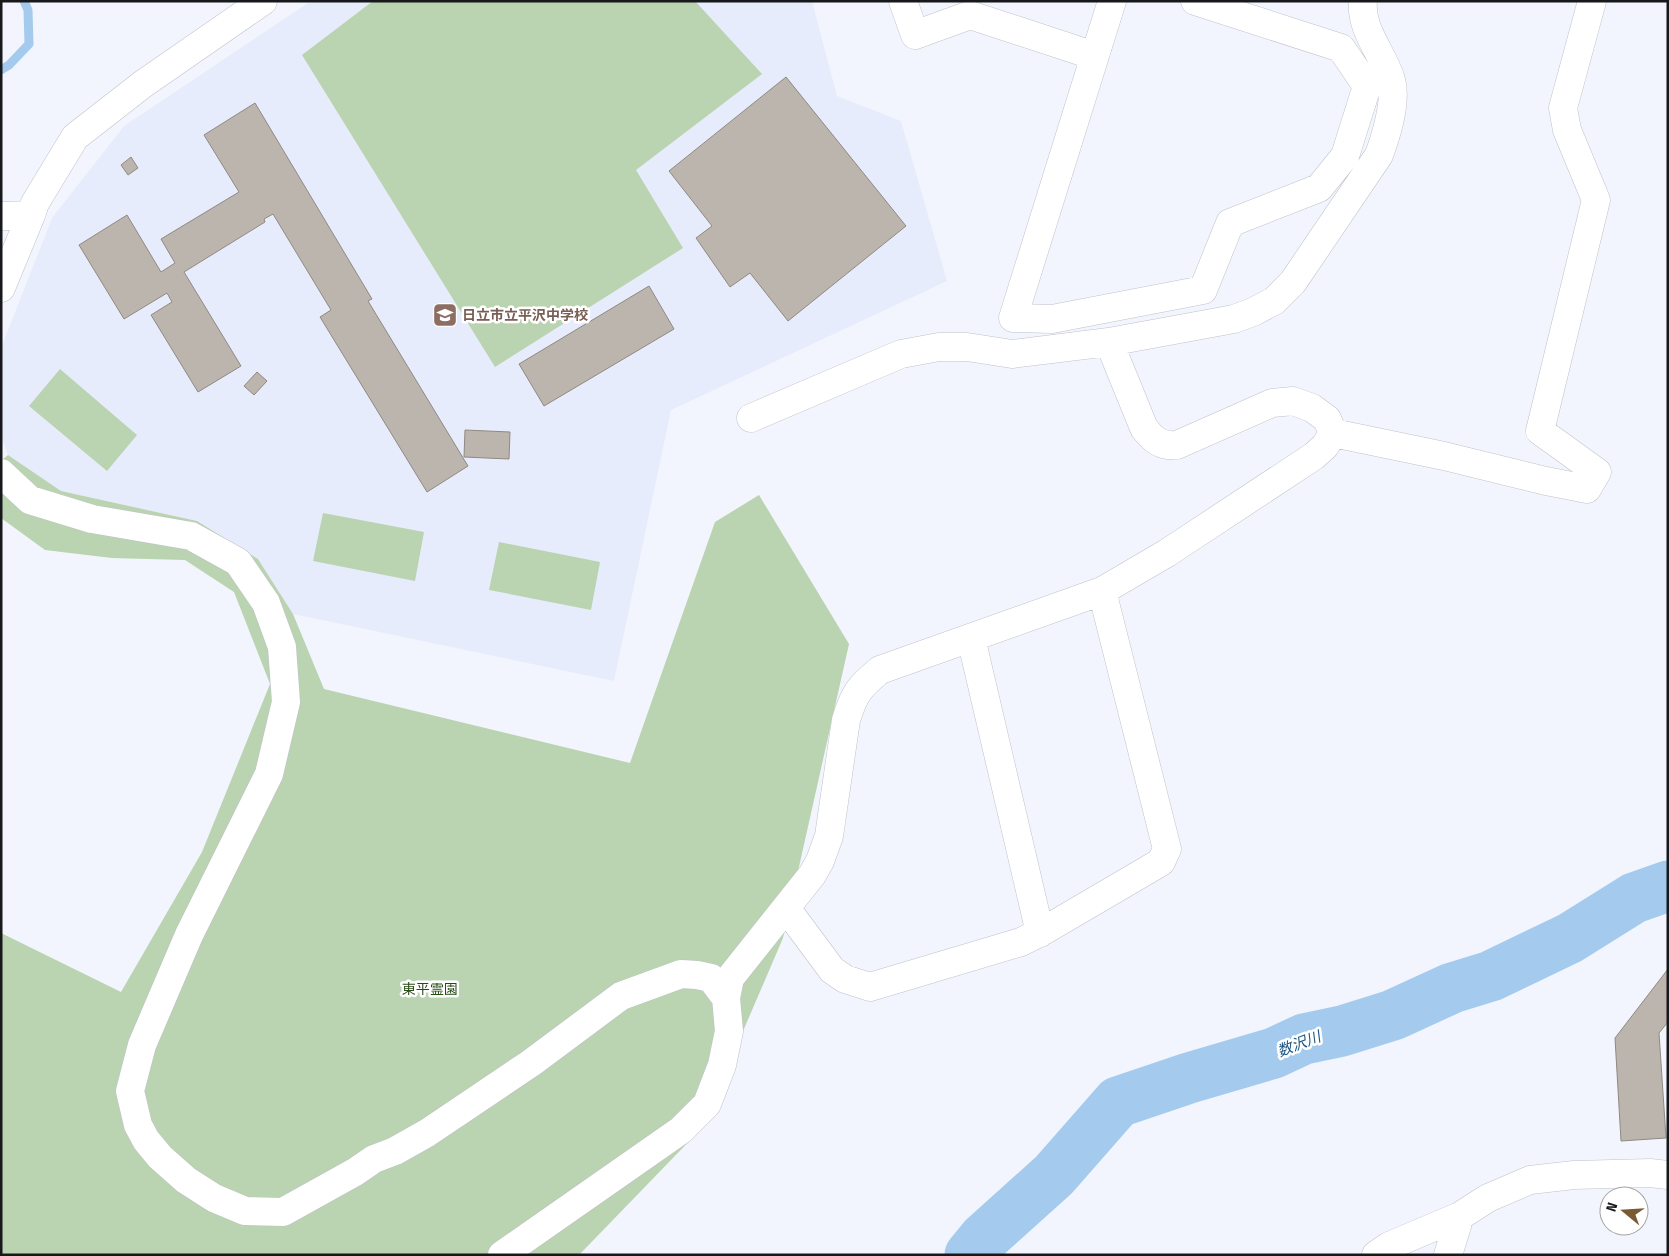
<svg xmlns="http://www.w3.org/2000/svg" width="1669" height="1256" viewBox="0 0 1669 1256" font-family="'Fira Sans Condensed','Noto Sans JP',sans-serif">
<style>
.built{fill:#e7ecfc}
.green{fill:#bad3b0}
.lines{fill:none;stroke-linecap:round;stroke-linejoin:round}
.stream{stroke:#a4cbee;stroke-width:9}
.river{stroke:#a4cbee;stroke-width:51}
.building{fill:#bcb5ae;stroke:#908983}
.minor-casing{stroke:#bfc2ca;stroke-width:29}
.minor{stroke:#fff;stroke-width:28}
.labels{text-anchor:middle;stroke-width:5;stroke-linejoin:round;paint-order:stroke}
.education-label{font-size:14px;font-weight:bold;fill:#785e54;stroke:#fff;text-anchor:start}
.park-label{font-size:14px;fill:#264c14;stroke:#fff}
.water-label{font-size:15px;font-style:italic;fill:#1d5683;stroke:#fff}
</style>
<rect width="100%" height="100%" fill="#f2f5fd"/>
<path class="built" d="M311,1H812L837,96L901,121L947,281L671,410L614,681L293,614L258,559L197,521L61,491L8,455L1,436V348L52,218L124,126Z"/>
<path class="green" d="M373,1H695L762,74L636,170L683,248L495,367L302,55Z
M60,369L137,435L107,471L29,406Z
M8,455L61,491L197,521L258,559L293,614L324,689L630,763L715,522L759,495L849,644L783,938L701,1129L579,1255H1V933L121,992L202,852L270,684L234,592L185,560L112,558L45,550L1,518V461Z
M323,513L424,532L415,581L313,561Z
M499,542L600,562L591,610L489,590Z"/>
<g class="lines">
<path class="stream" d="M1,70L9,65L29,44L28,10L24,1"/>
<path class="river" d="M970,1255L984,1238L1054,1175L1118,1102L1189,1078L1274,1053L1304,1039L1342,1031L1393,1015L1452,988L1491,976L1570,938L1634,898L1668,886"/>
</g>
<path class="building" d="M786,77L906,226L788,321L750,273L730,287L696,238L712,226L669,171Z
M255,103L372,299L368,301L468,466L427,492L320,317L331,310L273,214L264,219L265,222L184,272L241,366L198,392L151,315L172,302L167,293L124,319L79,245L127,215L161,272L175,263L161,239L239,192L204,135Z
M131,157L138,168L128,175L121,165Z
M649,286L674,329L544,406L519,364Z
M257,372L267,381L254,395L244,386Z
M465,430L510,432L509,459L464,457Z
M1668,969V1022L1659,1033L1666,1138L1621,1141L1615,1038Z"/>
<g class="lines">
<defs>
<path id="minor" d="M903,1L915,35L970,15L1095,56
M1112,1L1013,318L1052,319L1203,290L1230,223L1319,188L1345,156L1367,86L1341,48L1195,1
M1,216L31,215
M1,288L31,215L35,203L75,137L143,84L263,1
M751,418L901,354L939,347H967L1012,354L1109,342L1234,319L1253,312L1274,301L1293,282L1379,155C1386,136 1397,100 1391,80C1383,53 1360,30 1363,1
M1333,433L1444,456L1546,481L1587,489L1597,472L1540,431L1596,200L1567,130L1563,108L1592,1
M1,473L30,500L92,519L191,536L238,562L266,603L282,647L286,702L269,774L189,935L142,1045L130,1091L138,1125L146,1140L160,1157L186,1180L214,1198L245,1211L283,1212L355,1172L374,1159L395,1151L427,1133L531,1063L621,996L681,974L697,975L711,978L726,998
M971,638L1040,933
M786,908L832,970L845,979L870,987L1021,942L1045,930L1161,862L1167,849L1102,591
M502,1255L681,1130L707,1104L722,1065L729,1031L726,998L730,978L812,875L820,861L829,836L846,720C854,694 859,687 880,670L1102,591L1167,553L1314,456L1325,446L1333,433L1327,419L1312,408L1293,401L1272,403L1177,445C1162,447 1153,440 1144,428L1109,342
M1376,1255L1389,1246L1460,1216L1488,1198L1530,1180L1574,1175L1650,1173L1668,1175
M1448,1255L1460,1216"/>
</defs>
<use href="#minor" class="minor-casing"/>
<use href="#minor" class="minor"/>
</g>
<defs>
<symbol id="school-square" viewBox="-11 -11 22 22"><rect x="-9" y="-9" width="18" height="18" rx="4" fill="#8d6e63" stroke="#fff"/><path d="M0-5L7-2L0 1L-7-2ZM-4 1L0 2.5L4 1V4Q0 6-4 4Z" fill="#fff"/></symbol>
</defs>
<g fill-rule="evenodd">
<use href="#school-square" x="431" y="301" width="28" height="28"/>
</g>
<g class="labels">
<g class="education-label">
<text x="462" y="320">日立市立平沢中学校</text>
</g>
<g class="park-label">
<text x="430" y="994">東平霊園</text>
</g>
<g class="water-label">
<text transform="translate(1299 1044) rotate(-21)" y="5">数沢川</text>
</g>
</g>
<rect width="1669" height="1256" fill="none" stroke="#17181b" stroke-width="5"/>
<g transform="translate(1624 1211) rotate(288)"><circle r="24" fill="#ffffff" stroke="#a2a3a4"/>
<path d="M0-4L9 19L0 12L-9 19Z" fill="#7a5a30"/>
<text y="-8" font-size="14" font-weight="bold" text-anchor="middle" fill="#17181b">N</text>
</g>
</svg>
